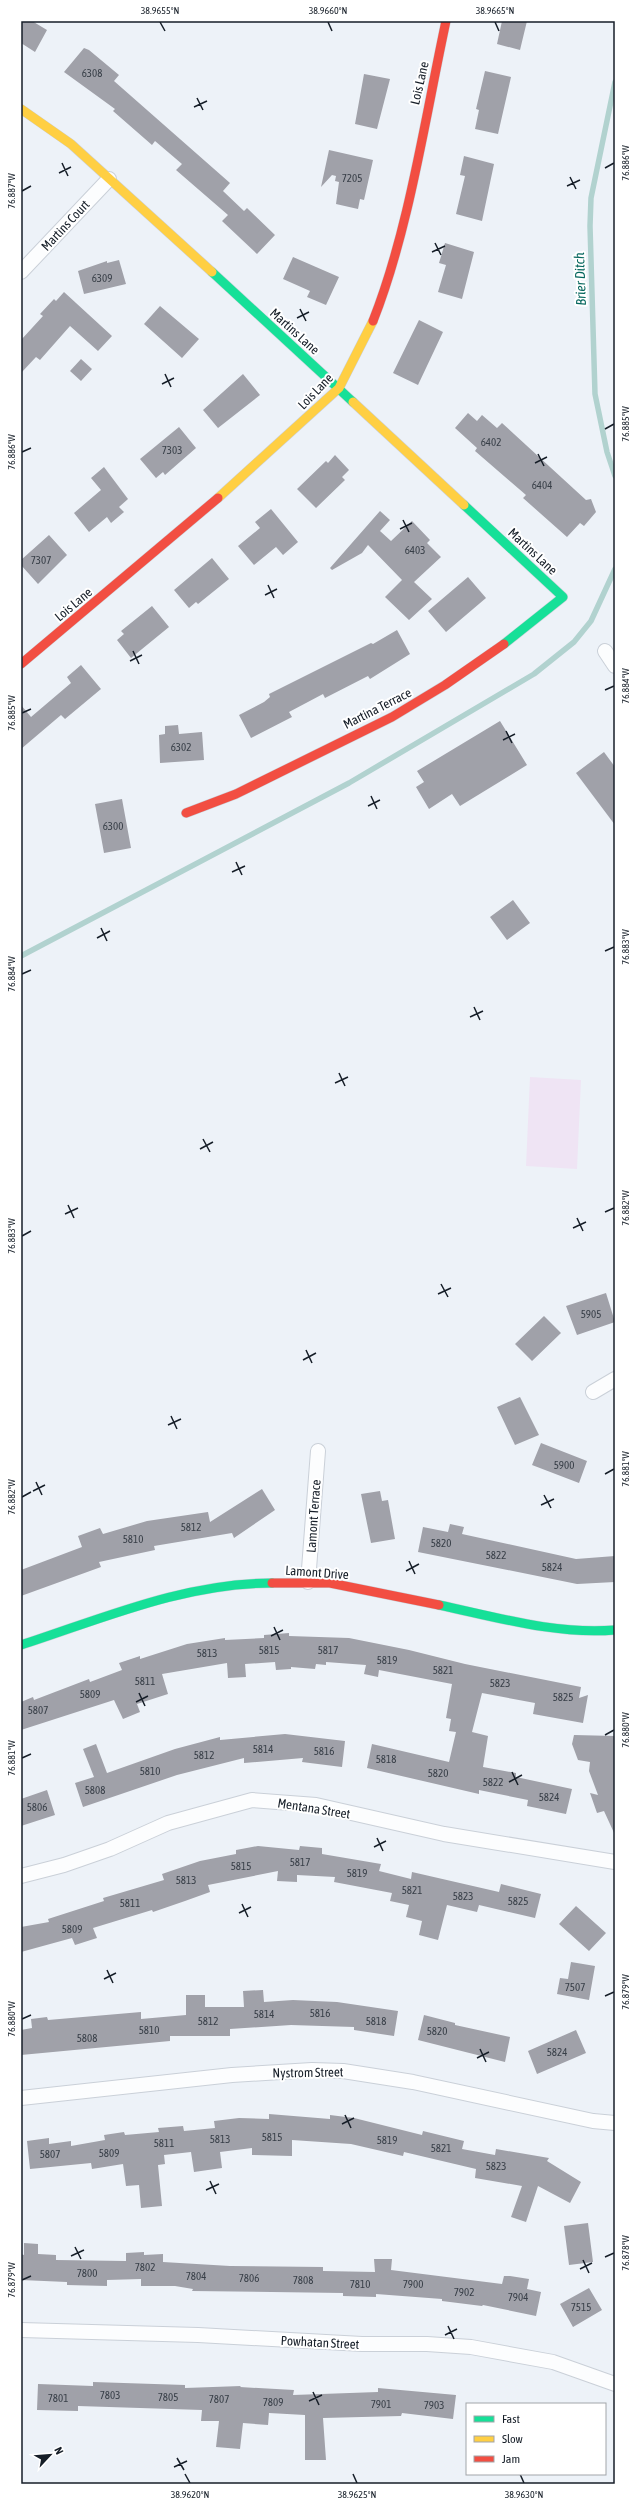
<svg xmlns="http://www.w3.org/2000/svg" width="636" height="2505" viewBox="0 0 636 2505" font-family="'Asap Condensed',sans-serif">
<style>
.green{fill:#efe4f4}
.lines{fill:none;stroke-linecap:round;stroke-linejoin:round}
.stream{stroke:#b1d2cf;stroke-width:5.5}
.building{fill:#a0a1a9}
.street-casing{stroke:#cad0d8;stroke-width:16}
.fast-casing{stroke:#cad0d8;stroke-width:10}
.slow-casing{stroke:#cad0d8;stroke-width:10}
.jam-casing{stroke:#cad0d8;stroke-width:10}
.street{stroke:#fcfdfe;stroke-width:14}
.fast{stroke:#16e098;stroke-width:9}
.slow{stroke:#ffcf43;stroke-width:9}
.jam{stroke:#f24e42;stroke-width:9}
.ticks{fill:none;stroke:#161e28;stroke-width:1.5}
.labels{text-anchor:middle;stroke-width:4;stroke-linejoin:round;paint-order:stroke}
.number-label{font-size:11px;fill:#383f48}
.street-label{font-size:13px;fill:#161e28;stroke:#fff}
.water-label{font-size:14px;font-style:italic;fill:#05665d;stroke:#fff}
.neatline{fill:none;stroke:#161e28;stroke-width:1.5}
.ticks-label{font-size:10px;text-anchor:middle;fill:#161e28}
</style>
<rect width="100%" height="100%" fill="#edf2f8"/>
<path class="green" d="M530,1077L581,1080L577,1169L526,1166Z"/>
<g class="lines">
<path class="stream" d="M615,82L591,198L590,226L595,394L607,452L615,476
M21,956L349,783L534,674L574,642L591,621L615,569"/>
</g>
<path class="building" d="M21,21H32L47,30L35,52L21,43Z
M502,21H527L520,50L497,44Z
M84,48L89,50L119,75L114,81L230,183L223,191L244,211L247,208L275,235L257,254L222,221L228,215L176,170L182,164L155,141L152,145L113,111L115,109L64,72Z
M485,71L511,77L498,134L475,129L479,110L476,109Z
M364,74L390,79L377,129L355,124Z
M329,150L373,160L364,200L360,199L358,209L336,204L339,182L335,181L336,176L332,175L321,187Z
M464,156L494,164L482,221L456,214L465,176L460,175Z
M445,243L474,252L462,299L438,292L446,265L439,263Z
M293,257L339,277L326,305L307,297L310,291L283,279Z
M119,260L126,284L84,294L78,271L107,261V263Z
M64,292L112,336L98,351L70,326L40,360L36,357L21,373V340L43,316L40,314L54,299L56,301Z
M160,306L199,339L182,358L144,324Z
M419,320L443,332L418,385L393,373Z
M81,359L92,369L81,381L70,371Z
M243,374L260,395L218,428L203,410Z
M468,413L477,421L482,415L497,428L502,423L586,500L591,499L596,512L584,526L580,523L567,537L523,498L526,495L475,451L477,448L455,428Z
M179,427L196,448L165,475L163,472L156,478L140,459Z
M335,455L349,470L342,477L345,480L316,508L297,489L326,461L328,463Z
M104,467L128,499L119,507L124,512L111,523L107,517L89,532L74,513L101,490L91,478Z
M271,509L298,542L283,555L276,547L254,565L238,546L260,528L255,522Z
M380,511L390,520L380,531L391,541L412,521L430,540L427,543L441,557L414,582L432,599L409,620L385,597L402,580L368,545L362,553L332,570L330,568Z
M49,535L67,555L38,584L21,565V560Z
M212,558L229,579L198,604L196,602L189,608L174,590Z
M468,577L486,598L446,632L428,611Z
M152,606L169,627L131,658L117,640L124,634L121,631Z
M397,630L410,654L370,679L368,676L325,698L323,694L289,712L292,717L251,738L239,715L264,702L270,697L269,694L371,643L373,644Z
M81,665L101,689L65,719L61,715L21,749V705L31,717L71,683L67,677Z
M500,721L527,765L460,806L452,794L429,809L416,787L424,782L417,771Z
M178,725L179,734L202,732L204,760L160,763L159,735L165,734V726Z
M604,752L615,767V825L576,773Z
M122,799L131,848L104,853L95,804Z
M513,900L530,923L507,940L490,917Z
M606,1293L615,1322L577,1335L566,1306Z
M544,1316L561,1333L532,1361L515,1344Z
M520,1397L539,1435L515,1445L497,1407Z
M541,1443L587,1461L579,1483L532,1465Z
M262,1489L275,1510L234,1538L232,1533L154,1546L155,1550L99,1562L101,1567L21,1596V1570L82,1547L78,1536L100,1528L103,1534L147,1521L208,1512L210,1522Z
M380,1491L382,1501L388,1500L395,1539L371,1543L361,1494Z
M450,1524L464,1527L462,1534L576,1559L615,1556V1582L577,1584L418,1552L423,1527L448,1532Z
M289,1633V1636L349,1638L409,1650L465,1664L581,1687L579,1698L588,1695L583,1723L533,1714L535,1703L482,1693L472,1732L488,1736L483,1767L516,1773V1777L572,1789L566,1814L527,1806L528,1800L479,1790V1794L367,1768L372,1744L449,1762L456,1732L449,1731L451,1719L446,1718L452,1684L379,1670L378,1677L364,1674L366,1665L326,1662V1665L316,1664L315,1669L291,1667V1669L276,1670L275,1662L245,1664L246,1677L228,1678L227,1663L162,1674L168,1694L137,1704L140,1712L123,1719L114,1700L21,1730V1702L33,1697L34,1700L89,1679L90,1682L122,1670L119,1663L140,1656V1659L187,1644L225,1638V1640L264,1638V1635Z
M285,1734L345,1741L342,1767L302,1762L303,1758L244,1763V1758L177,1775L83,1807L75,1783L94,1777L83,1749L96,1744L107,1773L175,1749L220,1737V1740Z
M574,1735L615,1736V1835L604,1811L597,1813L590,1793L598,1795L589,1771L590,1762L578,1760L572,1744Z
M47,1790L55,1815L21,1826V1799Z
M258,1846L299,1850L300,1846L322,1848V1854L381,1864L379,1871L411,1879L412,1872L499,1892L501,1884L541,1894L535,1918L479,1905L477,1912L447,1905L438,1940L419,1935L422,1921L406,1917L409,1905L390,1901L392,1893L334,1882L335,1877L297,1875V1882L277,1881L278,1871L208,1885L210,1892L185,1901L153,1912L152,1910L93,1928L97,1938L75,1945L72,1938L21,1952V1927L49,1922L48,1919L104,1901L103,1898L164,1880L162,1874L200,1861L236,1854V1850Z
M576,1906L606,1933L589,1951L559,1924Z
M571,1962L595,1966L589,2000L557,1994L560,1978L568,1979Z
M263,1990L264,2002L293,2000L337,2002L398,2011L394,2036L354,2030V2027L291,2025L230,2029V2036H170V2041L21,2055V2030L32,2028L31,2019L47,2017L48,2020L141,2012V2019L186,2015V1995H205V2007H244L243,1991Z
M424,2015L455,2023V2025L510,2037L505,2062L418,2040Z
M576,2030L586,2053L537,2074L528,2051Z
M269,2114L330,2119V2115L354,2118L422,2135L423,2131L464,2141L462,2149L495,2155L496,2149L549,2158L547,2161L581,2182L570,2203L538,2186L526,2222L511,2217L522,2186L475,2178L476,2169L404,2152L403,2156L351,2144L292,2140V2156L252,2155V2148L220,2152L222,2168L194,2172L191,2152L164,2155L165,2164L158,2165L162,2206L141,2208L139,2185L126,2186L123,2164L92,2169L91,2163L30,2169L27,2141L49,2138V2144L71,2141V2146L105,2140L104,2135L124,2132L125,2135L159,2132L158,2128L183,2126L184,2131L215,2128L214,2121L239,2118L269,2119Z
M588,2223L593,2262L569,2265L564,2226Z
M24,2243L38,2244V2254L56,2255V2260L126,2261V2253L144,2252V2255L163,2254V2262L230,2266L323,2267V2271L375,2272L374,2259H392L391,2270L502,2284L504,2276H510L529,2279L527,2289L541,2292L536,2316L483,2305L482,2306L442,2301V2299L376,2294V2297L343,2296V2293L192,2291L193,2289L175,2286H141V2279L107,2280V2286L67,2285V2282L21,2280V2254L24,2255Z
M589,2288L602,2310L573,2327L560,2304Z
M93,2382L185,2385V2388L241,2386L240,2387L294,2390L293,2395L378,2392V2388L456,2395L453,2419L402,2413L401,2416L323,2418L326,2460H305V2415L269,2413L268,2425L243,2423L240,2449L216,2447L219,2421H201L202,2410L78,2406V2411L37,2410L38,2384L93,2386Z"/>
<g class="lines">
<defs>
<path id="street" d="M21,272L109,179
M605,651L615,666
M593,1392L615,1379
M308,1582L318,1451
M21,1876L64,1865L110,1849L168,1823L252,1800L316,1805L444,1834L615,1862
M21,2098L232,2075L312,2070L343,2071L413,2082L593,2121L615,2123
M21,2330L198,2335L362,2344H427L471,2347L553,2362L615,2384"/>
<path id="fast" d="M212,272L353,402
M464,505L563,597L504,644
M439,1605C496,1617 556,1635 615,1630
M21,1645C104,1618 184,1583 272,1583"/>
<path id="slow" d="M21,109L71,144L212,272
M353,402L464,505
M218,498L339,388L373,321"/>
<path id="jam" d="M373,321C409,230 425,118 446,21
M21,664L218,498
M186,813L236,794L392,717L445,685L504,644
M272,1583H330L439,1605"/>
</defs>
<use href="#street" class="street-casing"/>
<use href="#fast" class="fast-casing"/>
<use href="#slow" class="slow-casing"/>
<use href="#jam" class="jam-casing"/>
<use href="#street" class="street"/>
<use href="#fast" class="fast"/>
<use href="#slow" class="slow"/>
<use href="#jam" class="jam"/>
</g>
<path class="ticks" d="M160,22L165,31M328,22L332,31M495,22L499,31M197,98L203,110M194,107L207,101M62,163L68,176M605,168L614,163M59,173L71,167M570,177L576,189M567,186L580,180M22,191L31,186M435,243L441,255M432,252L445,246M300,309L306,321M297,318L309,312M165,374L171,387M162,384L174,378M605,429L614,424M22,452L31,448M538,454L544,466M535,463L547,457M403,520L409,532M400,529L412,523M268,585L274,598M265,595L277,589M133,651L139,664M130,661L142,655M605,690L614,686M22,713L31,709M506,731L512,743M503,740L515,734M371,796L377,809M368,806L380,800M236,862L242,875M232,872L245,866M101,928L107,941M97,938L110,931M605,951L614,947M22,974L31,970M474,1007L480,1020M470,1017L483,1011M339,1073L345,1086M335,1083L348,1077M203,1139L210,1152M200,1149L213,1142M68,1205L74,1218M605,1212L614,1208M65,1214L78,1208M577,1218L583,1231M573,1228L586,1222M22,1236L31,1231M441,1284L448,1297M438,1294L451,1288M306,1350L312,1363M303,1360L316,1353M171,1416L177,1429M168,1425L181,1419M605,1474L614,1469M36,1482L42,1495M33,1491L45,1485M544,1495L551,1508M22,1497L31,1492M541,1505L554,1499M409,1561L415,1574M406,1571L419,1564M274,1627L280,1640M271,1636L283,1630M139,1693L145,1706M136,1702L148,1696M605,1735L614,1730M22,1758L31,1754M512,1772L518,1785M509,1782L522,1775M377,1838L383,1851M374,1847L386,1841M242,1904L248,1917M239,1913L251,1907M107,1970L113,1983M104,1979L116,1973M605,1996L614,1992M22,2019L31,2015M480,2049L486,2062M477,2058L489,2052M345,2115L351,2128M342,2124L354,2118M210,2181L216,2194M206,2190L219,2184M75,2247L81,2259M71,2256L84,2250M605,2257L614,2253M583,2260L589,2273M580,2269L592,2263M22,2280L31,2276M448,2326L454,2339M445,2335L457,2329M313,2392L319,2405M309,2401L322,2395M177,2458L184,2470M174,2467L187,2461M185,2474L190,2483M353,2474L357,2483M520,2474L524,2483"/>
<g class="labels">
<g class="number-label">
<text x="92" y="77">6308</text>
<text x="352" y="182">7205</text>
<text x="102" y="282">6309</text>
<text x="491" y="446">6402</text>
<text x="172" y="454">7303</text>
<text x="542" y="489">6404</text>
<text x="415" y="554">6403</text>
<text x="41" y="564">7307</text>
<text x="181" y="751">6302</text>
<text x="113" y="830">6300</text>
<text x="591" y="1318">5905</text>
<text x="564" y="1469">5900</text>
<text x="191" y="1531">5812</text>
<text x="133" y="1543">5810</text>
<text x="441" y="1547">5820</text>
<text x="496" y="1559">5822</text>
<text x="552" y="1571">5824</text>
<text x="269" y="1654">5815</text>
<text x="328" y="1654">5817</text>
<text x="207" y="1657">5813</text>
<text x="387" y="1664">5819</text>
<text x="443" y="1674">5821</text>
<text x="145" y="1685">5811</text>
<text x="500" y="1687">5823</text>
<text x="90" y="1698">5809</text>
<text x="563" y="1701">5825</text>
<text x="38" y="1714">5807</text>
<text x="263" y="1753">5814</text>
<text x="324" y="1755">5816</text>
<text x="204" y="1759">5812</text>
<text x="386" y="1763">5818</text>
<text x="150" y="1775">5810</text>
<text x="438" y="1777">5820</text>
<text x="493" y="1786">5822</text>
<text x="95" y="1794">5808</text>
<text x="549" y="1801">5824</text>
<text x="37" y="1811">5806</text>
<text x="300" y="1866">5817</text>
<text x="241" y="1870">5815</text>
<text x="357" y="1877">5819</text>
<text x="186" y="1884">5813</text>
<text x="412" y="1894">5821</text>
<text x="463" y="1900">5823</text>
<text x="518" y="1905">5825</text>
<text x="130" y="1907">5811</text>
<text x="72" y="1933">5809</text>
<text x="575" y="1991">7507</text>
<text x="320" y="2017">5816</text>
<text x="264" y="2018">5814</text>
<text x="208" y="2025">5812</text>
<text x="376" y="2025">5818</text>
<text x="149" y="2034">5810</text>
<text x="437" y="2035">5820</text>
<text x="87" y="2042">5808</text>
<text x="557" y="2056">5824</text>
<text x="272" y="2141">5815</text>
<text x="220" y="2143">5813</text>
<text x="387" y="2144">5819</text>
<text x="164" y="2147">5811</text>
<text x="441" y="2152">5821</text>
<text x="109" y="2157">5809</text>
<text x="50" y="2158">5807</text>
<text x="496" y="2170">5823</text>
<text x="145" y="2271">7802</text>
<text x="87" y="2277">7800</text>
<text x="196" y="2280">7804</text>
<text x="249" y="2282">7806</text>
<text x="303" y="2284">7808</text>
<text x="360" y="2288">7810</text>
<text x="413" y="2288">7900</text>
<text x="464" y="2296">7902</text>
<text x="518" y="2301">7904</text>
<text x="581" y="2311">7515</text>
<text x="110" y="2399">7803</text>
<text x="168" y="2401">7805</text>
<text x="58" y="2402">7801</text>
<text x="219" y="2403">7807</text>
<text x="273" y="2406">7809</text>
<text x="381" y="2408">7901</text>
<text x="434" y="2409">7903</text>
</g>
<g class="street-label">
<text transform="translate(419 83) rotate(-77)" y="5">Lois Lane</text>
<text transform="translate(65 225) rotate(-47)" y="5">Martins Court</text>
<text transform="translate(295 331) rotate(42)" y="5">Martins Lane</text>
<text transform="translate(315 391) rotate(-46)" y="5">Lois Lane</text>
<text transform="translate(533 551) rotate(43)" y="5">Martins Lane</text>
<text transform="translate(73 604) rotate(-40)" y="5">Lois Lane</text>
<text transform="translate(377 708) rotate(-27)" y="5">Martina Terrace</text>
<text transform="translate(313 1516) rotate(-86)" y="5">Lamont Terrace</text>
<text transform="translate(317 1572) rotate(4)" y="5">Lamont Drive</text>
<text transform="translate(314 1808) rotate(9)" y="5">Mentana Street</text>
<text transform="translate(308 2072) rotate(-1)" y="5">Nystrom Street</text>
<text transform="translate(320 2342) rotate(3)" y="5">Powhatan Street</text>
</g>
<g class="water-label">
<text transform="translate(580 279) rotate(-92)" y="5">Brier Ditch</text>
</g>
</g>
<rect width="636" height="2505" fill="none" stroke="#ffffff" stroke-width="44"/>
<rect x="466" y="2403" width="140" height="72" fill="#ffffff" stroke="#a2a5a9"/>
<rect x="474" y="2416" width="20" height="6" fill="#16e098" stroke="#a2a5a9"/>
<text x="502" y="2423" font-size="12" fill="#161e28">Fast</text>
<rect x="474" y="2436" width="20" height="6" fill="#ffcf43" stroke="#a2a5a9"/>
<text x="502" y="2443" font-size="12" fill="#161e28">Slow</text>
<rect x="474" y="2456" width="20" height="6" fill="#f24e42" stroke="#a2a5a9"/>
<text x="502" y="2463" font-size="12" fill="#161e28">Jam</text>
<g transform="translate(50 2455) rotate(64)" stroke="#ffffff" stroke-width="3" paint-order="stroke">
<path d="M0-3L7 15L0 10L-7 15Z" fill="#161e28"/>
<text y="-6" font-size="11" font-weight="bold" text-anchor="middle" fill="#161e28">N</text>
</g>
<rect x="22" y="22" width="592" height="2461" class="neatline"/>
<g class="ticks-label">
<text x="160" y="14">38.9655°N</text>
<text x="328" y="14">38.9660°N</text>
<text x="495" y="14">38.9665°N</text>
<text transform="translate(625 163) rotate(-90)" y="4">76.886°W</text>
<text transform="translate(11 191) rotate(-90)" y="4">76.887°W</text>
<text transform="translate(625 424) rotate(-90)" y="4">76.885°W</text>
<text transform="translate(11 452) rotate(-90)" y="4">76.886°W</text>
<text transform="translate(625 686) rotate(-90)" y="4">76.884°W</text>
<text transform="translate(11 713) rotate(-90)" y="4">76.885°W</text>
<text transform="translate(625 947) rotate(-90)" y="4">76.883°W</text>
<text transform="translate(11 974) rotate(-90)" y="4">76.884°W</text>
<text transform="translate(625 1208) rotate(-90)" y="4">76.882°W</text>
<text transform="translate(11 1236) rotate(-90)" y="4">76.883°W</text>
<text transform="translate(625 1469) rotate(-90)" y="4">76.881°W</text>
<text transform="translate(11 1497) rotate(-90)" y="4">76.882°W</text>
<text transform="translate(625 1730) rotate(-90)" y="4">76.880°W</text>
<text transform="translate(11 1758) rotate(-90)" y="4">76.881°W</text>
<text transform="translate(625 1992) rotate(-90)" y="4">76.879°W</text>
<text transform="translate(11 2019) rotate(-90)" y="4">76.880°W</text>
<text transform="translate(625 2253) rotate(-90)" y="4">76.878°W</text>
<text transform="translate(11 2280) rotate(-90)" y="4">76.879°W</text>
<text x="190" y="2498">38.9620°N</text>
<text x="357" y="2498">38.9625°N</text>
<text x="524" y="2498">38.9630°N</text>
</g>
</svg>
